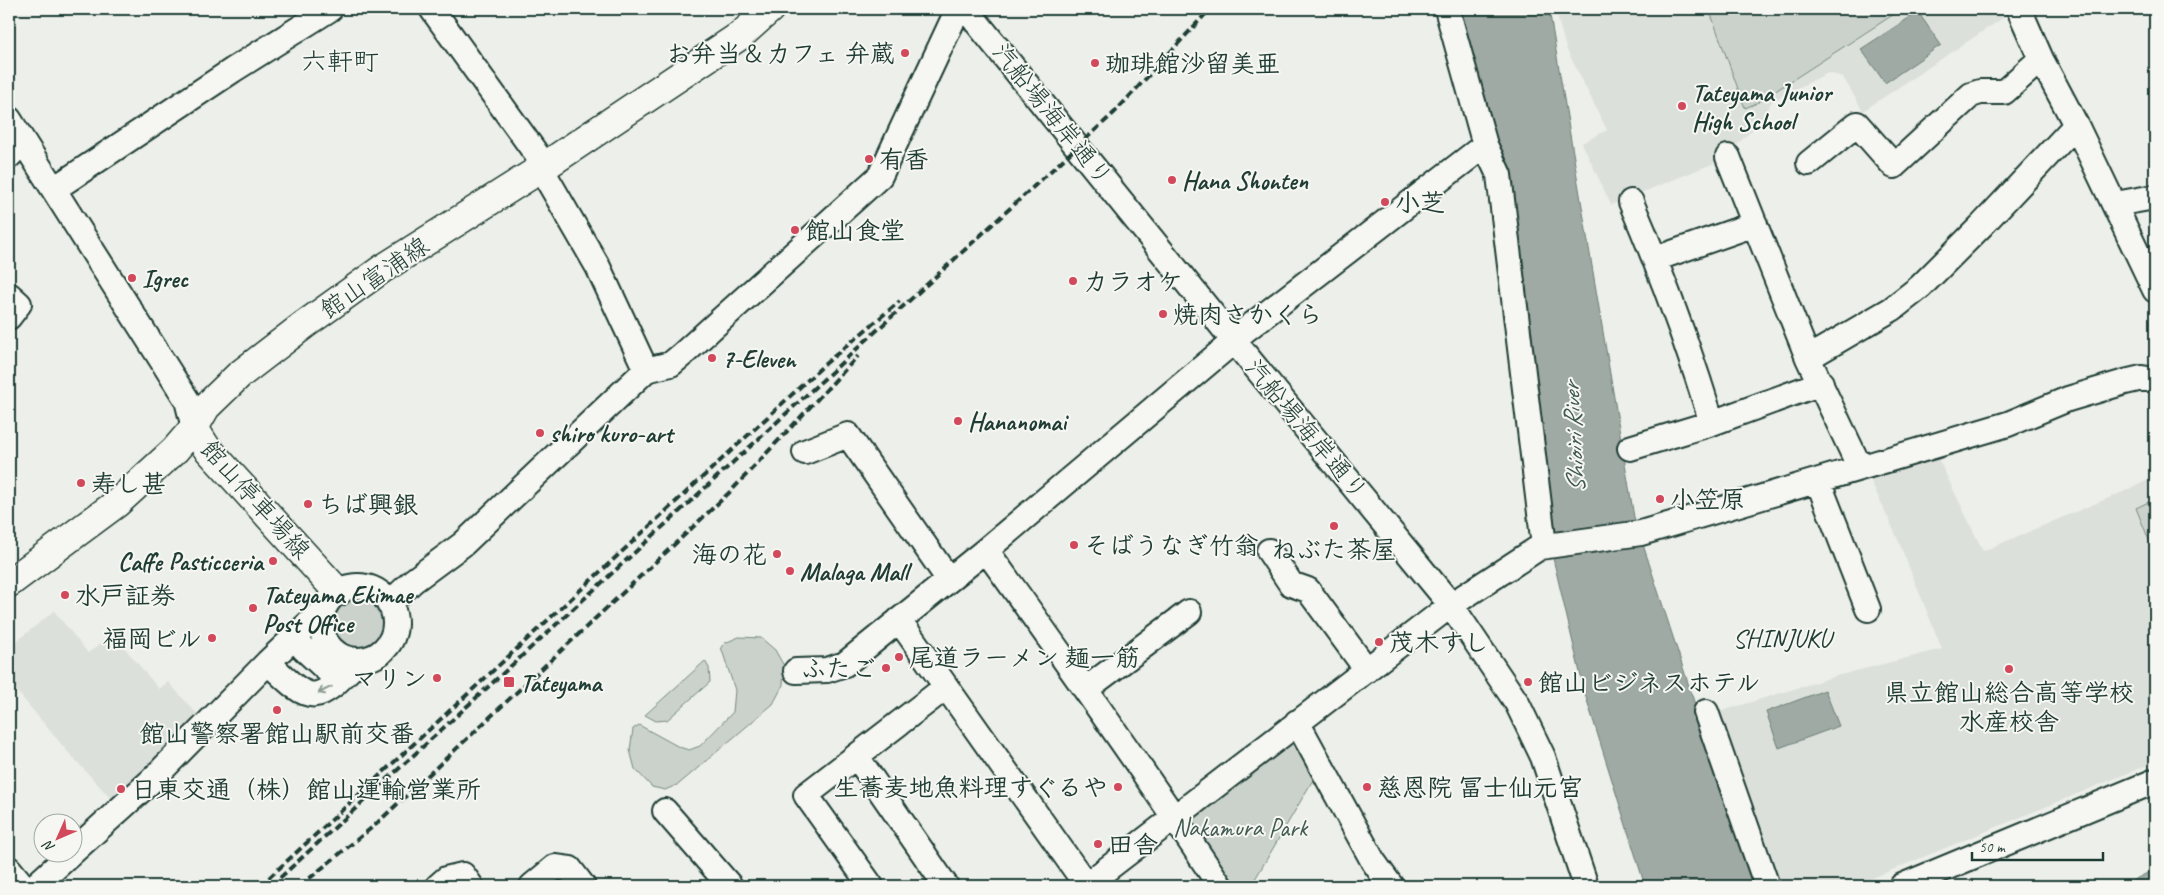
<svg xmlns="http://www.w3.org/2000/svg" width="2164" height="895" viewBox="0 0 2164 895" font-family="Caveat,'Klee One',sans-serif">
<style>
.built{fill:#dce0db}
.green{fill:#cbd2cc;stroke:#758880}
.water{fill:#9faaa4;stroke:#6c7e77}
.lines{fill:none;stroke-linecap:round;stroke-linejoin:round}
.minor-casing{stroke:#1f3d34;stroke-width:28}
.major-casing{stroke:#1f3d34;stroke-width:31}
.minor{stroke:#f6f6f2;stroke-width:24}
.major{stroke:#f6f6f2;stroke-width:28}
.rail{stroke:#1f3d34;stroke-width:4;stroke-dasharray:8 4;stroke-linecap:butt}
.oneway{stroke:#8a9a93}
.poi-dot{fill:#d1495b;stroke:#f6f6f2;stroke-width:2}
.labels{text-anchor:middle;stroke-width:4;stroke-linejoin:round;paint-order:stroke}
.poi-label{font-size:25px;font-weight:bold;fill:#1f3d34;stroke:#f6f6f2;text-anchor:start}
.street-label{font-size:25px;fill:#1f3d34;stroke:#f6f6f2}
.park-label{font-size:25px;fill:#415b52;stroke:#f6f6f2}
.neighbourhood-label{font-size:26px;fill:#1f3d34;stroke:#f6f6f2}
.water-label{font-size:26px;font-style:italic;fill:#3f5850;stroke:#f6f6f2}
</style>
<rect width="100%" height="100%" fill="#edefea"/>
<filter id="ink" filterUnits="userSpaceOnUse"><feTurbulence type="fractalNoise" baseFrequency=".02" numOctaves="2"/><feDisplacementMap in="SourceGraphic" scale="10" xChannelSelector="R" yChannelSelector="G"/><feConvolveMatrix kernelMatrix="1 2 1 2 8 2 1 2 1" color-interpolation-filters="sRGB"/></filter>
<g filter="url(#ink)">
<path class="built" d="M1555,9H2010L2012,12L1863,111L1843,77L1828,73L1772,101L1762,120L1722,160L1611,205L1582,143L1607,130L1566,48Z
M1936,454L1983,551L2125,491L2155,475V762L1853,886H1778L1719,715L1722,711L1836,676L1942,649L1896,535L1870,479Z
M54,611L88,653L113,634L159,689L168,682L199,716L152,763L155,767L116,804L67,751L9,682V647Z"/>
<path class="green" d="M1709,9H1902L1757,103L1745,108Z
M2155,499V555L2136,508Z
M330 623a27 27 0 1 1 54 0a27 27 0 1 1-54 0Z
M739,637L761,638L775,650L784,666L783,685L773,704L679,784L665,790L652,787L635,769L630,750L633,729L639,725L679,747L689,750L700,746L733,712L735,690L721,647L725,643Z
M705,661L709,668L710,682L667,720L656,721L645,715Z
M1295,732L1317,773L1251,886H1231L1189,821L1192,813Z"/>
<path class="water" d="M1457,9H1549L1634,517L1754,886H1645L1585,694L1548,537L1493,141Z
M1918,12L1941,45L1885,83L1861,49Z
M1825,690L1839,726L1779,748L1766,712Z
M2155,869V886H2122Z"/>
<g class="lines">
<defs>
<path id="minor" d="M432,9L545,166L546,177L598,267L646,370
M966,9L1234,341L1451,605L1517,703L1543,757L1586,886
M2019,9L2041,59L2076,125L2155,290
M9,119L187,400L194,428
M1485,145L1499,175L1544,546
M9,156L23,142
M1728,157L1808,358L1860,468
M1809,163L1857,124L1894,166L1971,95L1980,92H2004L2041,59
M54,189L233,70L330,9
M1631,202C1662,274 1689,348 1712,423
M2115,204L2155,197
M1655,259L1755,224
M9,295L19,304L9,317
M1808,358L1892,309L1920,287L1982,225L2076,125
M1630,448L1712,423L1821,383
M805,452L848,435L949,580
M1818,481L1868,609
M986,550C1066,661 1145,772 1220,886
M1269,551L1291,584L1308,590L1367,670
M321 623a37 37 0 1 1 74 0a37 37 0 1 1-74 0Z
M389,604L413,581L463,544L646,370L671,364L683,354L880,176L958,9
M899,620L1087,886
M304,649L328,671
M268,662C313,707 316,704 359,660
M796,671L827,670L845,664L986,550L1234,341L1244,331L1485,145L1447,9
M1086,689L1189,612
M1706,712L1767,886
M1297,722L1373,861L1391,886
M857,757L946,886
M665,811L730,886
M9,869L23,886
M35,886L150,782L268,662L322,611
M438,886L446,879L463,875L471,886
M532,886L555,867L570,869L583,886
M871,886L806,795L946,687
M1085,886L1451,605L1540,547L1641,533L2008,424L2068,399L2125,382L2142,378L2155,380
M1902,886L2155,781"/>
<path id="major" d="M194,428L206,447L338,592
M9,583L117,503L175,450L194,428L206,407L239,375L304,325L382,269L545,166L741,35L770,9"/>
</defs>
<use href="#minor" class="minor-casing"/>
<use href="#major" class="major-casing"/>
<use href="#minor" class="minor"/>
<use href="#major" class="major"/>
<path class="rail" d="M260,886L825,364L900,301
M271,886L1115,112L1210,9
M300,886L375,825L678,541L731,491L858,356"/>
</g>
<defs><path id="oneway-shaft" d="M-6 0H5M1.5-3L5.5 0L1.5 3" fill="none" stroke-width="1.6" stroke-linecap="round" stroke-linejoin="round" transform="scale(1.25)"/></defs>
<use class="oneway" href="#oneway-shaft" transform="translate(325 690) rotate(154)"/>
</g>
<g class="poi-dot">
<circle cx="905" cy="53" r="5"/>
<circle cx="1095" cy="63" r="5"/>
<circle cx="1682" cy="106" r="5"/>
<circle cx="869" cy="159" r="5"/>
<circle cx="1172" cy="180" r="5"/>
<circle cx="1385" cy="202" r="5"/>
<circle cx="795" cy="230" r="5"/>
<circle cx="132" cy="278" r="5"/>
<circle cx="1073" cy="281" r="5"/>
<circle cx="1163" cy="314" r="5"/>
<circle cx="712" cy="358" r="5"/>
<circle cx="958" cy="421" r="5"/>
<circle cx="540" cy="433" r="5"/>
<circle cx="81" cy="483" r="5"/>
<circle cx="1660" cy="499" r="5"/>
<circle cx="308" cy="504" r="5"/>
<circle cx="1334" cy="526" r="5"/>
<circle cx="1074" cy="545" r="5"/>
<circle cx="777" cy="554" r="5"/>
<circle cx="273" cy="561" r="5"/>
<circle cx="790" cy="571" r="5"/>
<circle cx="65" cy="595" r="5"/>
<circle cx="253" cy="608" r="5"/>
<circle cx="212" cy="638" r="5"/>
<circle cx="1379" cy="642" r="5"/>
<circle cx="899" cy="657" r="5"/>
<circle cx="886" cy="668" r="5"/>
<circle cx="2009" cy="669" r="5"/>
<circle cx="437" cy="678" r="5"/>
<rect x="503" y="676" width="12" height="12" rx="2.5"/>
<circle cx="1528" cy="682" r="5"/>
<circle cx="277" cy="710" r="5"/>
<circle cx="1118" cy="787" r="5"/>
<circle cx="1367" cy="787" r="5"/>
<circle cx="121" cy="789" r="5"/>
<circle cx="1098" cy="844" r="5"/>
</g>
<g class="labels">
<g class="poi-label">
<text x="895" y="62" text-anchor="end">お弁当＆カフェ 弁蔵</text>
<text x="1105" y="72">珈琲館沙留美亜</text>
<text x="1692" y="101">Tateyama Junior<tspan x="1692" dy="29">High School</tspan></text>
<text x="879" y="168">有香</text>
<text x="1182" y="189">Hana Shonten</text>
<text x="1395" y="211">小芝</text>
<text x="805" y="239">館山食堂</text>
<text x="142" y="287">Igrec</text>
<text x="1083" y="290">カラオケ</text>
<text x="1173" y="323">焼肉さかくら</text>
<text x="722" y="367">7-Eleven</text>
<text x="968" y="430">Hananomai</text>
<text x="550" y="442">shiro kuro-art</text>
<text x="91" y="492">寿し甚</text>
<text x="1670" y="508">小笠原</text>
<text x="318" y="513">ちば興銀</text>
<text x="1084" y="554">そばうなぎ竹翁</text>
<text x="1334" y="558" text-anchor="middle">ねぶた茶屋</text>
<text x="767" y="563" text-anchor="end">海の花</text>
<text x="263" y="570" text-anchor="end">Caffe Pasticceria</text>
<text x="800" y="580">Malaga Mall</text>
<text x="263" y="603">Tateyama Ekimae<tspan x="263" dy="29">Post Office</tspan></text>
<text x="75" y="604">水戸証券</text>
<text x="202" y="647" text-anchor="end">福岡ビル</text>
<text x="1389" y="651">茂木すし</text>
<text x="909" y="666">尾道ラーメン 麺一筋</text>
<text x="876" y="677" text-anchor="end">ふたご</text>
<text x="427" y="687" text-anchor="end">マリン</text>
<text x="520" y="691">Tateyama</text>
<text x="1538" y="691">館山ビジネスホテル</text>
<text x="2009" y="701" text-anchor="middle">県立館山総合高等学校<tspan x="2009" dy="29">水産校舎</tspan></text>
<text x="277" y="742" text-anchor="middle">館山警察署館山駅前交番</text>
<text x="1108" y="796" text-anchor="end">生蕎麦地魚料理すぐるや</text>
<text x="1377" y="796">慈恩院 冨士仙元宮</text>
<text x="131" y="798">日東交通（株）館山運輸営業所</text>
<text x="1108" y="853">田舎</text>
</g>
<g class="street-label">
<text transform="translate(1053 114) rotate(51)" y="9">汽船場海岸通り</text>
<text transform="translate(374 277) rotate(-34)" y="9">館山富浦線</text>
<text transform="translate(1307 429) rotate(50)" y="9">汽船場海岸通り</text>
<text transform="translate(256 499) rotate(48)" y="9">館山停車場線</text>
</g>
<g class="park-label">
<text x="1240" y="836">Nakamura Park</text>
</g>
<g class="neighbourhood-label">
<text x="340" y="70">六軒町</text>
<text x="1782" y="647">SHINJUKU</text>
</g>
<g class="water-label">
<text transform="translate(1573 438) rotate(-93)" y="9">Shioiri River</text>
</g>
</g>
<rect width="2164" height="895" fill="none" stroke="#f6f6f2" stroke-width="30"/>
<rect x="15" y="15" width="2134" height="865" fill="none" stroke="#1f3d34" stroke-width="2" filter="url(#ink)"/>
<g transform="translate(58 838) rotate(225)"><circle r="24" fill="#f6f6f2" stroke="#a0aca6"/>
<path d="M0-4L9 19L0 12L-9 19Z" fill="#d1495b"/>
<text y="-8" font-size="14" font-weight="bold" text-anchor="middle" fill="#1f3d34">N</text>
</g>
<path d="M1972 852v8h131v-8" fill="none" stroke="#1f3d34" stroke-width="2.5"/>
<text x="1979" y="852" font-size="15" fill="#1f3d34" stroke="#f6f6f2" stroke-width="4" paint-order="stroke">50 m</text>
</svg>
